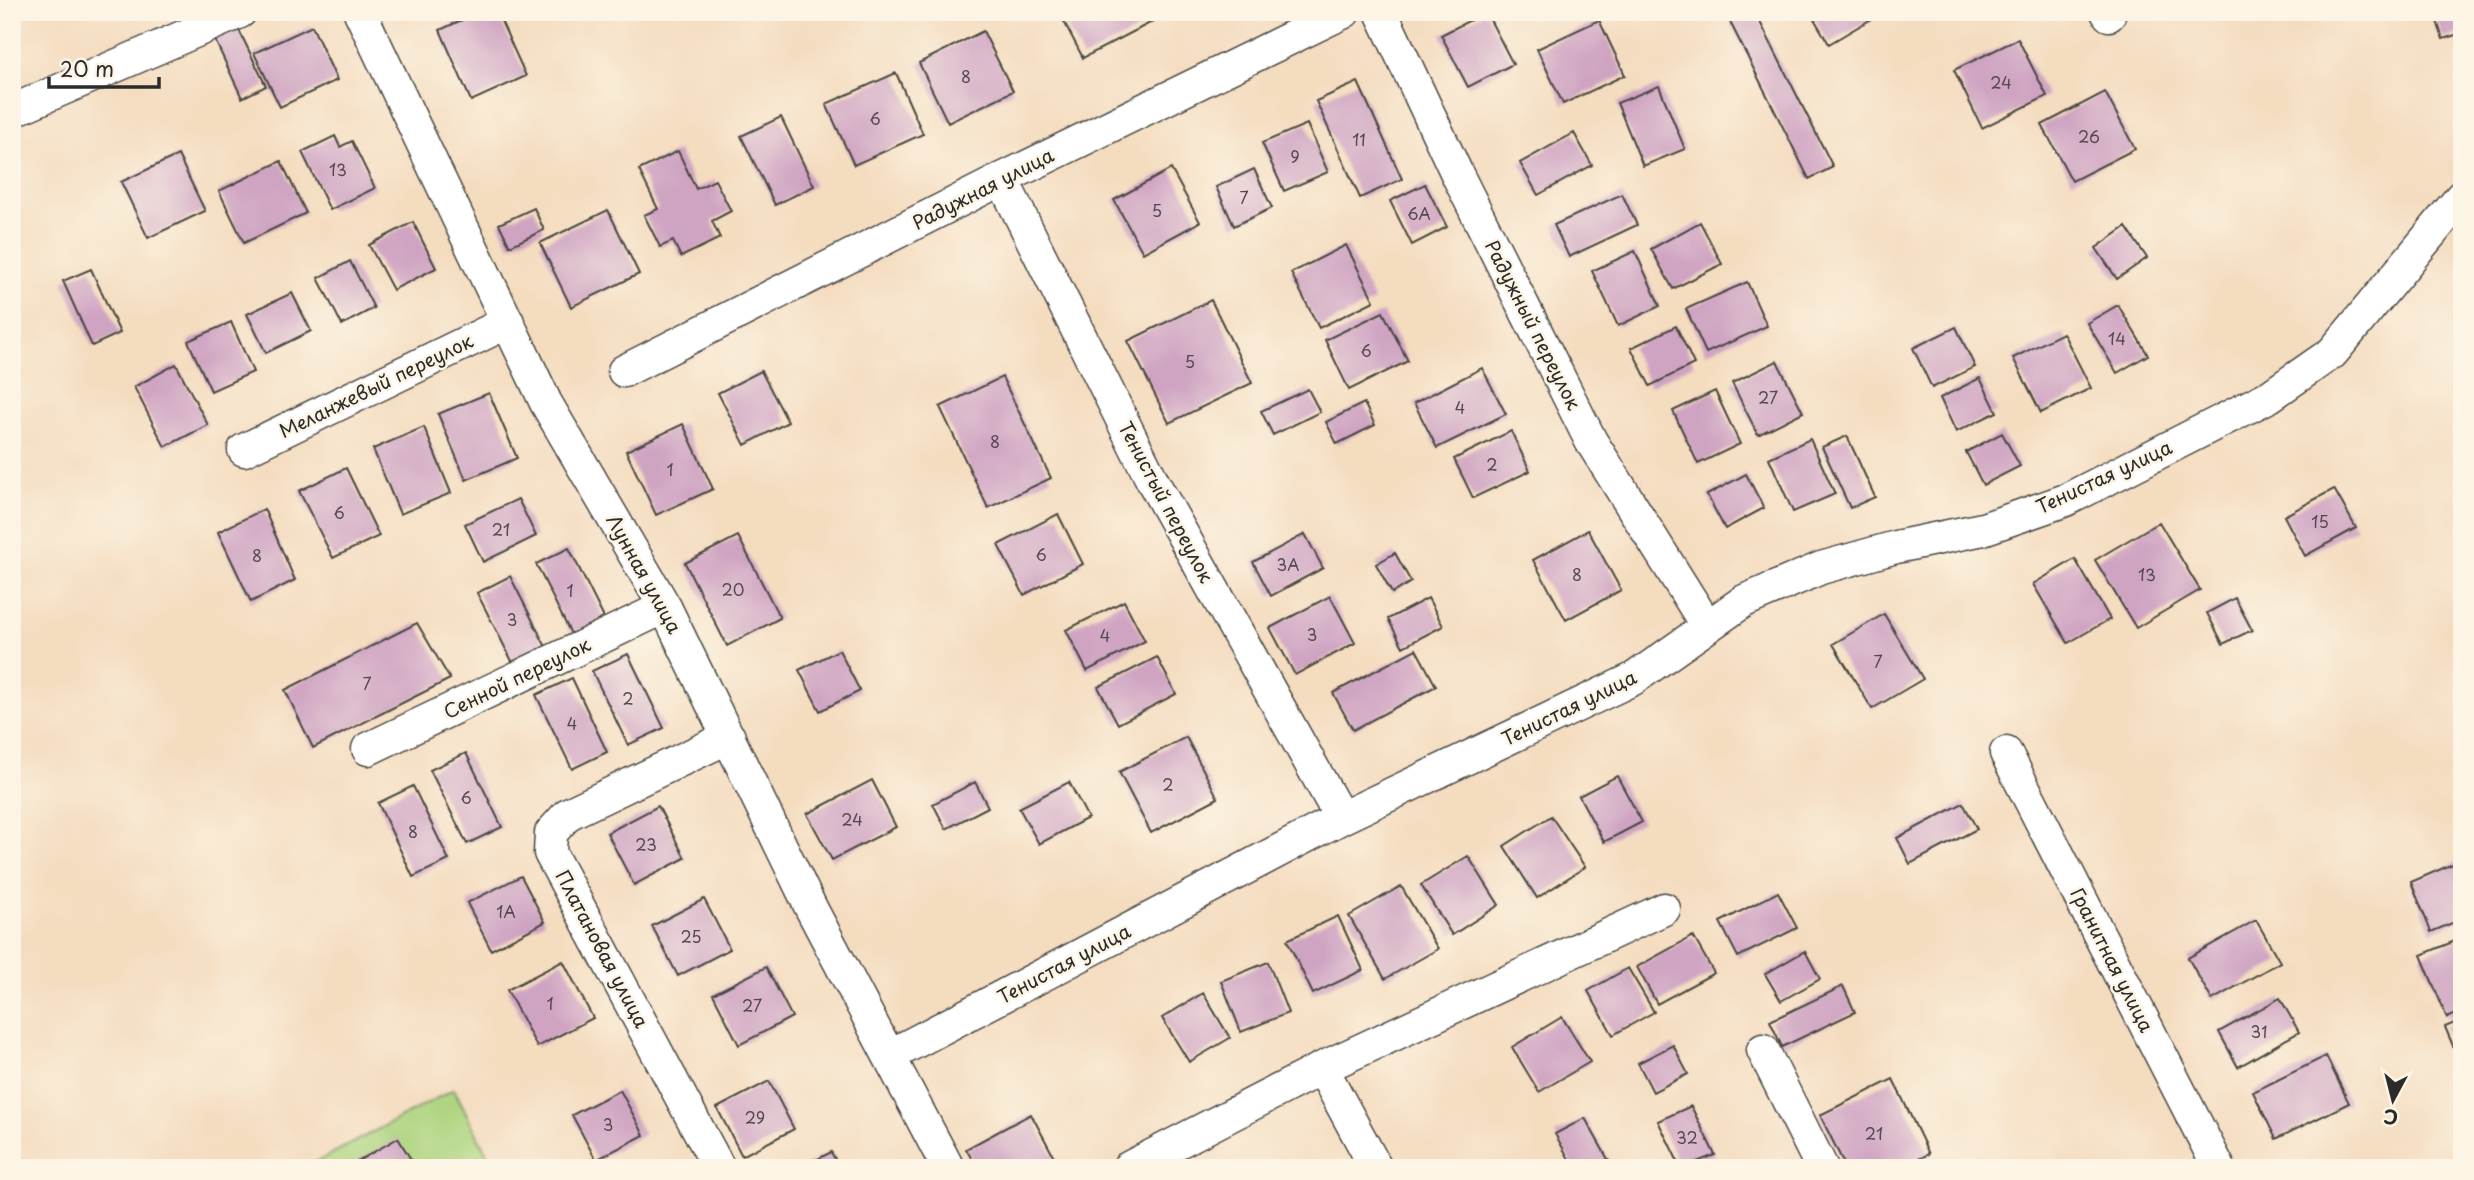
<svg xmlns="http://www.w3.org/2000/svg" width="2474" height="1180" viewBox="0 0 2474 1180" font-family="'Playpen Sans',sans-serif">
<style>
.green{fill:#add47f;stroke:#6c8055;stroke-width:2}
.building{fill:#cfa4c2}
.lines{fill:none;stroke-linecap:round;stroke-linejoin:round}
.minor-casing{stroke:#494641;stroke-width:35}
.minor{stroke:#fff;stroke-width:32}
.labels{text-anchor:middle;stroke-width:5;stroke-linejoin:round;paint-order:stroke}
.number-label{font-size:16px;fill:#544951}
.street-label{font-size:19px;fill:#2b2b2b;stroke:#fcf5e5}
</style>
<rect width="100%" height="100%" fill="#fcf5e5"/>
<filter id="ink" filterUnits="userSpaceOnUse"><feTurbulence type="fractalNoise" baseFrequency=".0143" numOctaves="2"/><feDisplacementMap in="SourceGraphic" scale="14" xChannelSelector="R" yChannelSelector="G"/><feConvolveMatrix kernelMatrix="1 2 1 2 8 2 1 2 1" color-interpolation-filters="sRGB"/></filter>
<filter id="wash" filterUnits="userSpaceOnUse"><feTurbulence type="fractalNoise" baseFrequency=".00686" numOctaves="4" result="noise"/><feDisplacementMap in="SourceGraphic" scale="28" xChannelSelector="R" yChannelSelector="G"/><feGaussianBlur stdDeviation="1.57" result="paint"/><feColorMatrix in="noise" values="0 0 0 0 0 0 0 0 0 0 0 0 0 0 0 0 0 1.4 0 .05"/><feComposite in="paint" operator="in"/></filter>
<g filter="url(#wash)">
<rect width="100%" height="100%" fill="#f4dcbf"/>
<path class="green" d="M454,1089L494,1168H305Z"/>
<g id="blocks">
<path class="building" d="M479,12H497L526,76L471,101L440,30Z
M1059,12H1147L1152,22L1083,58Z
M1486,12L1513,64L1468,87L1441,35Z
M1725,12H1755L1833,167L1809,179Z
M1810,12H1883L1829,44Z
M2434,12H2462V33L2443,39Z
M1599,20L1625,75L1563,104L1537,49Z
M237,26L266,86L242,98L214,38Z
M312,26L337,80L280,107L254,53Z
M983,31L1013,91L948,123L919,63Z
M2018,39L2047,96L1982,128L1954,70Z
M896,73L923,134L854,165L826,104Z
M1358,82L1402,179L1360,198L1316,101Z
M1659,86L1685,149L1643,166L1617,103Z
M2105,92L2135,149L2072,181L2042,125Z
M781,117L814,186L775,205L741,136Z
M1307,124L1328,172L1284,191L1262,143Z
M1574,133L1592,165L1538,195L1520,163Z
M335,136L340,147L352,141L375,188L330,210L302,152Z
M678,151L696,189L715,180L731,211L712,221L720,238L681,257L673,241L660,247L644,215L658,209L639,170Z
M178,155L205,211L148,238L121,182Z
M281,161L306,213L244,243L219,191Z
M1171,169L1200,222L1143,253L1114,200Z
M1254,169L1272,208L1234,226L1216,187Z
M1425,184L1447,227L1412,245L1390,201Z
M1622,194L1637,225L1569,257L1554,225Z
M534,208L544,230L510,246L499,224Z
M608,210L639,274L571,307L540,243Z
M413,222L436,268L393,290L369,245Z
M1700,222L1722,264L1673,289L1651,249Z
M2126,227L2147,258L2117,279L2096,248Z
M1346,245L1374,301L1319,328L1291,273Z
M1635,251L1660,306L1618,326L1592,271Z
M350,261L374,308L342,325L318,278Z
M91,269L120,333L92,346L63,281Z
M1747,282L1767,326L1706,353L1686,309Z
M292,293L311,331L266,353L247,314Z
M1211,300L1252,383L1169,423L1128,341Z
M2118,305L2148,355L2117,373L2087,323Z
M1383,312L1408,361L1349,390L1325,340Z
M231,322L253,372L211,391L188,341Z
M1676,326L1694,364L1650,386L1631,348Z
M1956,327L1975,367L1932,388L1913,348Z
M2063,333L2091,388L2041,413L2013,358Z
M1777,361L1803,412L1758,435L1732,383Z
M176,364L208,425L165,447L134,387Z
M1482,368L1506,414L1437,448L1414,403Z
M761,371L788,422L745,445L718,393Z
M1002,377L1051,478L988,508L940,407Z
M1980,378L1997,412L1956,432L1940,398Z
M1308,389L1320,412L1273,435L1261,411Z
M1715,391L1740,444L1698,464L1673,411Z
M489,393L517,458L466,480L438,414Z
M1364,403L1375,425L1337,444L1326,422Z
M683,424L713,489L656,515L626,451Z
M424,427L451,493L400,514L373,449Z
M1511,431L1530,471L1473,498L1454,459Z
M2002,433L2020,466L1983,485L1966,452Z
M1847,436L1875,497L1850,508L1822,447Z
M1810,439L1835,494L1793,512L1769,458Z
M346,468L379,536L333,558L299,491Z
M1746,474L1764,508L1725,529L1707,495Z
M2334,489L2356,528L2305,556L2284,516Z
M518,499L536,536L483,562L465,524Z
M264,509L295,580L251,602L218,532Z
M1058,514L1083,564L1024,595L998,545Z
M2159,522L2200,590L2136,628L2095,560Z
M1588,530L1621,590L1566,620L1533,560Z
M1305,534L1323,568L1271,596L1253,562Z
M738,536L780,618L727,646L685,563Z
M569,548L604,618L571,634L536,564Z
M1395,553L1411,582L1392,593L1376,564Z
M2075,559L2110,619L2068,643L2033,584Z
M510,576L546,647L513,663L477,593Z
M1330,596L1355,643L1295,675L1270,628Z
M1428,598L1443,626L1403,647L1388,619Z
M2235,598L2252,630L2223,644L2207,613Z
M1124,601L1145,641L1087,671L1066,630Z
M1884,614L1923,679L1872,709L1833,644Z
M417,623L450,679L313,748L285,690Z
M1416,649L1436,686L1353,730L1333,693Z
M839,650L860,691L820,711L799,670Z
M628,654L664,728L628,745L592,671Z
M1157,657L1176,694L1118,724L1098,687Z
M572,678L607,752L572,769L536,695Z
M1186,737L1218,798L1151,833L1119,772Z
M466,753L502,827L467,844L430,770Z
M1617,776L1642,822L1604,842L1579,796Z
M872,780L896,827L832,860L807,814Z
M975,782L988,807L946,829L933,804Z
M1069,782L1088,818L1039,844L1019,808Z
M413,786L449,860L413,877L378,803Z
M1963,803L1977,829L1910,864L1897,838Z
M658,806L685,858L634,885L607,833Z
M1551,816L1585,867L1537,898L1504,846Z
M1468,856L1499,905L1452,935L1421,885Z
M2462,860V919L2431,932L2411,882Z
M521,876L545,922L491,950L467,903Z
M1401,886L1438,949L1385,979L1349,916Z
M1778,892L1797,928L1738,957L1720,922Z
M704,899L730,949L678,976L652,926Z
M1338,916L1363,970L1313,994L1287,940Z
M2256,920L2280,962L2212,1000L2188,958Z
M1693,936L1714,973L1657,1004L1637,967Z
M2462,938V1012L2447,1018L2421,955Z
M1805,951L1820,979L1781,1001L1765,974Z
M563,961L593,1018L537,1047L507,990Z
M1268,962L1288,1013L1241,1032L1221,981Z
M766,967L792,1017L739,1045L713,994Z
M1628,968L1654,1012L1613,1035L1588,991Z
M1843,986L1855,1012L1782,1047L1770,1021Z
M1203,993L1230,1038L1189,1062L1162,1018Z
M2280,998L2299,1032L2238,1067L2219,1032Z
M1562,1017L1590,1062L1539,1092L1512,1047Z
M2462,1020V1067L2445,1027Z
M1673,1045L1688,1074L1653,1092L1638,1063Z
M2326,1056L2349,1103L2276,1139L2253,1092Z
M1893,1079L1929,1154L1900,1168H1846L1820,1115Z
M769,1081L794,1129L742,1156L717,1108Z
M620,1090L644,1135L596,1160L572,1115Z
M1691,1106L1715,1155L1681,1168L1658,1121Z
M1031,1114L1060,1168H977L966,1149Z
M1585,1118L1609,1161L1597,1168H1574L1555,1134Z
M398,1138L416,1168H346Z
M831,1152L840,1168H801Z"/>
</g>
</g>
<g filter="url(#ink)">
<use href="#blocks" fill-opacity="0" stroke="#494641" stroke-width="2"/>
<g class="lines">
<defs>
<path id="minor" d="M360,12L546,403L665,607L811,908L948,1168
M1381,12L1457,174L1591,441L1707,626
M2107,12L2109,15
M12,111L240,12
M1002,179L1152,480L1341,818
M624,371L1002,179L1344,12
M244,450L508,322
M368,749L665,607
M2006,753L2219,1168
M1763,1050L1822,1168
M889,1056L1341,818L1633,679L1744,601L1821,568L1896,547L1983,529L2066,500L2270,396L2333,352L2462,196
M1322,1068L1376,1168
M719,1168L550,853L551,833L568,814L729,737
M1128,1168L1322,1068L1664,909"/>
</defs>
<use href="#minor" class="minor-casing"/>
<use href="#minor" class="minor"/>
</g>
</g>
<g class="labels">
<g class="number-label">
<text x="966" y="83">8</text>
<text x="2001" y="89">24</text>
<text x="875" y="125">6</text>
<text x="2089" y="143">26</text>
<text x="1359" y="146">11</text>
<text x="1295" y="163">9</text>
<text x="338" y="176">13</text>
<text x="1244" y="204">7</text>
<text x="1157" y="217">5</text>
<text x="1419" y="220">6А</text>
<text x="2117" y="345">14</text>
<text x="1366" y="357">6</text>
<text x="1190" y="368">5</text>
<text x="1768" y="404">27</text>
<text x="1460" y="414">4</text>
<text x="995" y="448">8</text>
<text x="1492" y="471">2</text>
<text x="670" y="476">1</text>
<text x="339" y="519">6</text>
<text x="2320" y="528">15</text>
<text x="501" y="536">21</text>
<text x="1041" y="561">6</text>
<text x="257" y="562">8</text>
<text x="1288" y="571">3А</text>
<text x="1577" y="581">8</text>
<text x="2147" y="581">13</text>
<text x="733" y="596">20</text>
<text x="570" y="597">1</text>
<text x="512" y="626">3</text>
<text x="1312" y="641">3</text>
<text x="1105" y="642">4</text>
<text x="1878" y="668">7</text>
<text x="367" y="690">7</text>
<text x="628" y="705">2</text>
<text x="572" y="730">4</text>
<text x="1168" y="791">2</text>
<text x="466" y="804">6</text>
<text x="852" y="826">24</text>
<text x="413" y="838">8</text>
<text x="646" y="851">23</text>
<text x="506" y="918">1А</text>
<text x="691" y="943">25</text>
<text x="550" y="1010">1</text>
<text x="752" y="1012">27</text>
<text x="2259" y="1038">31</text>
<text x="755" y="1124">29</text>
<text x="608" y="1131">3</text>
<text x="1874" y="1140">21</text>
<text x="1687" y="1144">32</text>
</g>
<g class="street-label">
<text transform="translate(983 189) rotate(-27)" y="7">Радужная улица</text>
<text transform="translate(1533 325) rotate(63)" y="7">Радужный переулок</text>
<text transform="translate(376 386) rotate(-26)" y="7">Меланжевый переулок</text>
<text transform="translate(2104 477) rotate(-25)" y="7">Тенистая улица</text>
<text transform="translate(1166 502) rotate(62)" y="7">Тенистый переулок</text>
<text transform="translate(644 574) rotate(61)" y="7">Лунная улица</text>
<text transform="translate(517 678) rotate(-26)" y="7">Сенной переулок</text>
<text transform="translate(1569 708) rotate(-26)" y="7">Тенистая улица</text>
<text transform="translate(602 949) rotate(62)" y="7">Платановая улица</text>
<text transform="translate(2112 960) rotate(63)" y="7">Гранитная улица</text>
<text transform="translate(1064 964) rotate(-28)" y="7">Тенистая улица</text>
</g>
</g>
<rect width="2474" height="1180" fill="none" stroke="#fcf5e5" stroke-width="42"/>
<g transform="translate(2393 1100) rotate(187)" stroke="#fcf5e5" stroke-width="5" paint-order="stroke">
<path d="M0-5L12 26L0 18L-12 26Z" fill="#2b2b2b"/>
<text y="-10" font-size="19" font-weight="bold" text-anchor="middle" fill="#2b2b2b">С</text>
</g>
<path d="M49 77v10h110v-10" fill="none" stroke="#2b2b2b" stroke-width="3.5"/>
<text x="60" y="77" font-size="21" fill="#2b2b2b" stroke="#fcf5e5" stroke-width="5" paint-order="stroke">20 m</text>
</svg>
